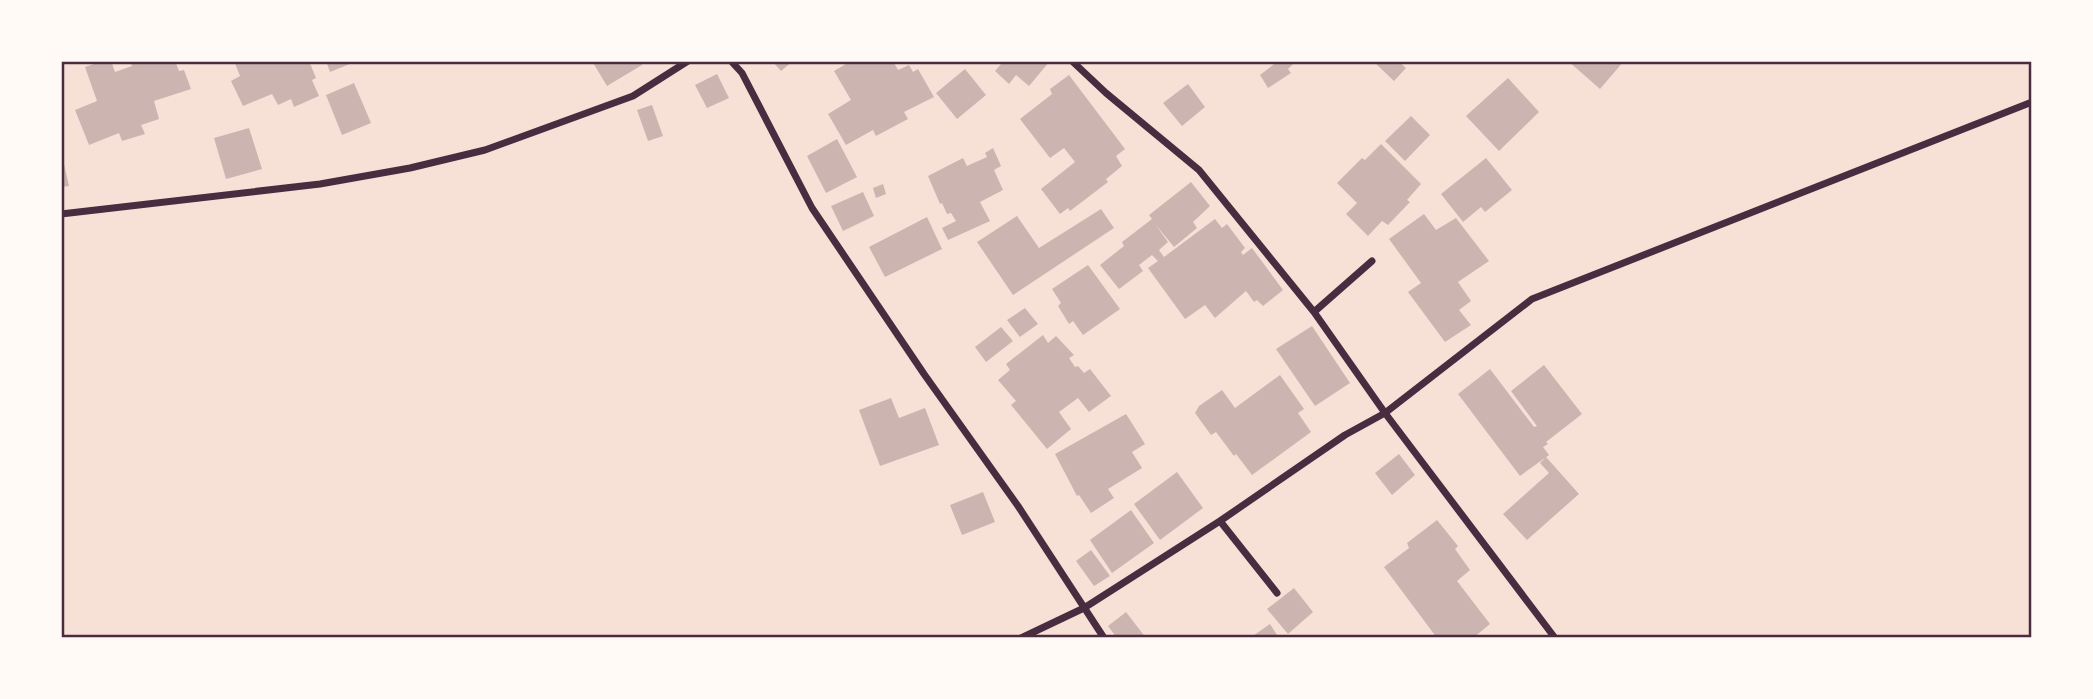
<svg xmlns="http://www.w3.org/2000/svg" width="2093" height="699" viewBox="0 0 2093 699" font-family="'Nunito Sans',sans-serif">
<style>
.building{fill:#ccb4b1}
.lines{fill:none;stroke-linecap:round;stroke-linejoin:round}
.minor{stroke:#4a2c40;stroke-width:7}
.neatline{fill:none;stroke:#4a2c40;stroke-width:2.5}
</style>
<rect width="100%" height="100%" fill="#f7e1d7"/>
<path class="building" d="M103,61H111L115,72L132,66L130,61H175L179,71L184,70L191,89L154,101L159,119L141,125L145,134L122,141L119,133L89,145L75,110L97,101L85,67Z
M234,61H309L316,78L312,80L319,96L294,107L291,99L278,105L272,94L243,106L231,81L240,76Z
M326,61H357L330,72Z
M592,61H640L642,65L607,86Z
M772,61H793L781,71Z
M851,61H893L898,70L909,65L913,72L918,69L934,97L904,112L908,119L876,136L873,130L846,145L828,114L851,100L834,71Z
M1000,61H1050L1029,86L1016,75L1009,84L995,71L1002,63Z
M1278,61H1296L1288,69L1291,73L1268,88L1260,75Z
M1373,61H1398L1406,68L1394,81Z
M1568,61H1624L1600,89Z
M965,69L986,95L957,119L936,93Z
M717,74L729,98L707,108L695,85Z
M1069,75L1125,149L1116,156L1122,166L1106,179L1108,182L1070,211L1068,208L1060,214L1041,189L1075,162L1064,148L1050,158L1020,119L1052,94L1050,89Z
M1508,78L1539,112L1499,151L1466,116Z
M354,83L371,123L342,135L326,95Z
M1188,84L1205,107L1182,126L1163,103Z
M652,105L663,136L648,141L637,110Z
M1411,116L1430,135L1405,161L1385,141Z
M249,128L262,169L226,179L214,138Z
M837,139L857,177L826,193L807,156Z
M1381,144L1421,184L1407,200L1410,202L1388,225L1382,221L1368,236L1346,214L1357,203L1337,183L1362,158L1365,160Z
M993,148L1001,166L994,170L1003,190L980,202L990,221L948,240L942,228L956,221L951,213L947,214L942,203L940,204L928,176L963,158L967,166L987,157L985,153Z
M61,151L69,186L61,187Z
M1486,158L1512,190L1485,212L1481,207L1463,222L1441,194Z
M1191,182L1210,206L1193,222L1197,228L1174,247L1155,224L1168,242L1159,250L1164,257L1215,219L1222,228L1227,224L1245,248L1241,252L1243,255L1252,248L1283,290L1263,306L1257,300L1254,302L1246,291L1215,318L1205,305L1185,319L1148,268L1158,261L1152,255L1139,265L1143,271L1119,289L1100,265L1124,246L1122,242L1152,219L1149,215Z
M883,184L886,194L876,198L873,188Z
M863,192L874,216L843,231L831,206Z
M1101,209L1114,228L1013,295L977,242L1017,216L1039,248Z
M1424,214L1436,230L1456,218L1489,261L1458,282L1471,301L1459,310L1471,325L1445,342L1408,292L1421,283L1389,239Z
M927,217L942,249L885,277L869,247Z
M1088,265L1120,309L1083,335L1073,321L1069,324L1058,306L1061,303L1052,289Z
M1025,308L1038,324L1020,337L1007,320Z
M1312,326L1350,383L1315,406L1276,349Z
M1001,327L1013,341L986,362L975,347Z
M1043,335L1048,343L1056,336L1074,355L1069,358L1075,367L1078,366L1084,373L1090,369L1111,396L1089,412L1078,398L1059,412L1071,429L1047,449L1011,405L1016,401L998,380L1010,370L1006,364Z
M1544,365L1582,414L1546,442L1548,444L1543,447L1549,455L1520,476L1458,394L1490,369L1534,427L1537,426L1511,391Z
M1280,375L1304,409L1298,413L1311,432L1252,475L1236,454L1234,456L1216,432L1211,435L1195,413L1199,406L1222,390L1235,408Z
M891,398L899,418L925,408L939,445L880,466L859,410Z
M1126,414L1145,444L1132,452L1142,468L1108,489L1114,498L1091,513L1079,495L1077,496L1055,454Z
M1399,454L1415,475L1392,495L1375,473Z
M1546,457L1579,494L1527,540L1503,514L1549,473L1540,463Z
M1177,472L1203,508L1160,540L1134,504Z
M983,492L995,522L962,535L950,505Z
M1131,510L1154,543L1112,573L1090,540Z
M1437,520L1458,546L1455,549L1470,570L1457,581L1490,624L1473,638H1437L1384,567L1409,548L1407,543Z
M1091,550L1110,576L1094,586L1076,561Z
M1294,588L1313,612L1288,634L1267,609Z
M1126,612L1146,638H1117L1108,626Z
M1270,624L1279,638H1250Z"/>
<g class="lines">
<path class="minor" d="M731,61L742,73L812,208L924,374L1018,506L1104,638
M1072,61L1106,93L1199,170L1314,312L1385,413L1555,638
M61,214L320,184L410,168L485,150L633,96L688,61
M1314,312L1372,261
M1220,521L1277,593
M1021,638L1084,608L1220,521L1345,435L1385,413L1532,299L2032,102"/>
</g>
<rect width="2093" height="699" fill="none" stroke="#fffaf5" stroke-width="126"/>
<rect x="63" y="63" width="1967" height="573" class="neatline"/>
</svg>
